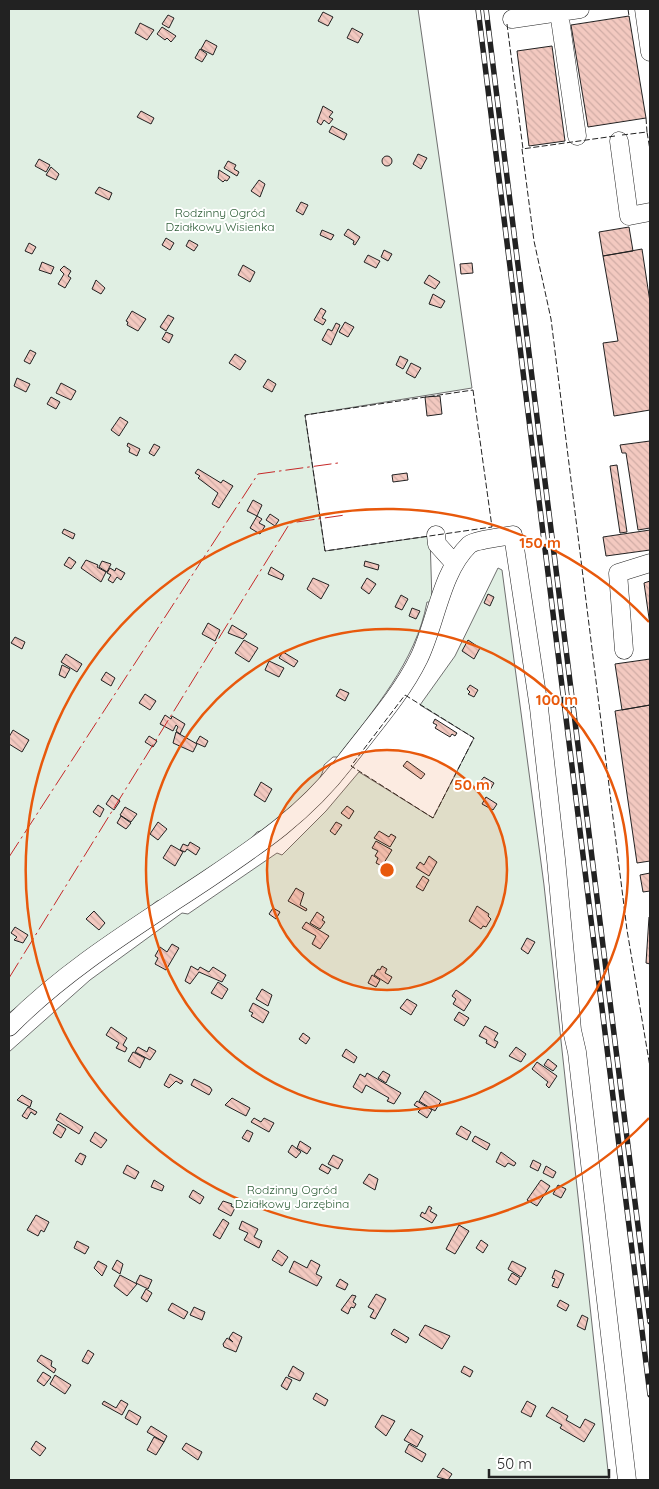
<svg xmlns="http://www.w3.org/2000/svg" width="659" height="1489" viewBox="0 0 659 1489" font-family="Quicksand,sans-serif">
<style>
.garden{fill:#e0efe3;stroke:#6f6f6f}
.building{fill:url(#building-back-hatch);stroke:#222}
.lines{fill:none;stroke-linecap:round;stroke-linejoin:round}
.minor-casing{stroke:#222;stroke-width:19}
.minor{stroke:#fff;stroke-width:18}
.rail-casing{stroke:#222;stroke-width:5.5}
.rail{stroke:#fff;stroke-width:4;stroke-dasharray:11;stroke-linecap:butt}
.fence{stroke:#222;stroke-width:1;stroke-dasharray:6 2.5;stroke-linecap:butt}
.power{stroke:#c62828;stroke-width:1;stroke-dasharray:18 4 2.5 4;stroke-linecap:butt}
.ring{fill:none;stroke:#e8590c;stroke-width:2.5}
.labels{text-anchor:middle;stroke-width:4;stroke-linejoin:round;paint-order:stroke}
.park-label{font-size:12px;fill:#2f5e38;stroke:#fff}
.centre{fill:#e8590c;stroke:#fff;stroke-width:2.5}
.ring-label{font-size:15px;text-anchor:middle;font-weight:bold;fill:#e8590c;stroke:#fff;stroke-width:4;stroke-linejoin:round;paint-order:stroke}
</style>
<defs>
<pattern id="building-back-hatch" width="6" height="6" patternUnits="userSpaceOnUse" patternTransform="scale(1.25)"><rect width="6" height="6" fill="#f3c9c0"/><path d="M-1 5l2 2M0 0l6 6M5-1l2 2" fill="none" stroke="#d0aca5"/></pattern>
</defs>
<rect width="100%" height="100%" fill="#fff"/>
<path class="garden" d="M9,9H418L472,388L305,415L325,551L430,536L432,602H427C416,662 373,710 338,757H333L324,765C324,786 280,818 264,830L257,832L248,842L166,898L157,901L9,1013Z
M498,568L502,570L544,885L609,1480H9V1052L90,980L182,913L188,914L277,853L282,855L326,811L359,772L433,818L474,738L420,705L455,656Z"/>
<path class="building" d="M323,12L333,17L328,26L318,21Z
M168,15L174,18L169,28L162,24Z
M629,16L646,118L588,127L571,25Z
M140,23L154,30L147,40L135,33Z
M162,27L176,36L171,42L167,38L165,40L157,34Z
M352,28L363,34L358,43L347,38Z
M206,40L217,46L213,55L201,49Z
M552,46L565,141L529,146L517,51Z
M200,49L207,54L202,62L195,58Z
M323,106L333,112L329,117L333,119L329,124L324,120L321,125L317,122Z
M141,111L154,118L151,124L137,117Z
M332,126L347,134L344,140L329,132Z
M418,154L427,158L421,169L413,164Z
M382 161a5 5 0 1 1 10 0a5 5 0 1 1-10 0Z
M39,159L50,165L46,172L35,166Z
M228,161L236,165L234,169L239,172L237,176L224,168Z
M51,167L59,174L56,180L46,175Z
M219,170L230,177L227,181L225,180L223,182L218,178Z
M259,180L265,184L260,197L251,191Z
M99,187L112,193L109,200L95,193Z
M301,202L308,205L303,215L296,211Z
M629,227L633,251L603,256L599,232Z
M348,229L360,237L355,245L353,244L354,241L344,235Z
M322,230L334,235L331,240L320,235Z
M166,238L174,243L170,250L162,245Z
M189,240L198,245L194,251L186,246Z
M29,243L36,247L32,254L25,251Z
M642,249L650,302V410L614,416L603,343L618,341L603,256Z
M384,250L392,254L388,261L381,257Z
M368,255L380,261L376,268L364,262Z
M42,262L54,267L51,274L39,270Z
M472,263L473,273L461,274L460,264Z
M243,265L255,272L250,282L238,275Z
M64,266L71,271L68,276L71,278L65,288L58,284L64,274L60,270Z
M429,275L440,282L435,289L424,283Z
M96,280L105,288L101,294L92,289Z
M433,294L445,301L441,308L429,304Z
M321,308L326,311L322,318L326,320L323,325L314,320Z
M132,311L146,319L138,331L127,325L128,322L126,321Z
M168,315L174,318L166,331L160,327Z
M345,322L354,327L348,337L339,332Z
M336,323L340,325L331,345L322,340L328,329L332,331Z
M166,332L173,335L169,343L162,339Z
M30,350L36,353L30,364L24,361Z
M235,354L246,361L240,370L229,363Z
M400,356L408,360L403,369L396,365Z
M411,363L421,368L415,378L406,373Z
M17,378L30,384L26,392L14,386Z
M268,379L276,384L272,392L263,387Z
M61,383L76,391L71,400L56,393Z
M440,396L442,414L427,416L425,397Z
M51,397L60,402L56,409L47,404Z
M120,417L128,422L119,436L111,430Z
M650,441V528L638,530L626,453H622L620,445Z
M128,443L140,449L137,456L129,452L130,448L127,446Z
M154,444L160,447L154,456L149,453Z
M617,465L627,532L620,533L610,466Z
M198,469L221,483L223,480L233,486L219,508L212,504L218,493L198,478L200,476L195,473Z
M407,473L408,480L393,482L392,475Z
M253,500L262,505L257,516L247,511Z
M270,514L279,520L275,526L266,520Z
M257,516L262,519L259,523L265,526L260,534L250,528Z
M64,529L75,534L73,539L62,533Z
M650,530V550L606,556L603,537Z
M69,557L76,562L71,569L64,565Z
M86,560L98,565L97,567L106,572L101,582L81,568Z
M102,561L111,564L107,572L99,567Z
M365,561L379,565L378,570L364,566Z
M271,567L284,575L282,580L268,574Z
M110,568L115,571L116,568L125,573L121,580L117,577L113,583L108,580L111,575L107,573Z
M313,578L329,585L321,599L307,589Z
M367,578L376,584L369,594L361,588Z
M650,581V625L644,583Z
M488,594L494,597L490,606L484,603Z
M401,595L408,599L402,610L395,607Z
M412,608L420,611L416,619L409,616Z
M208,623L220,630L215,641L202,634Z
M232,625L247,634L243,639L228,633Z
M15,637L25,642L22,649L11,643Z
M244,640L258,648L249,662L235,653Z
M468,640L480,648L474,659L462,651Z
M283,652L298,661L294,667L279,658Z
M66,654L82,664L77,672L61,662Z
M650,659V705L622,710L615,664Z
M269,661L284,668L279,677L265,670Z
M62,665L70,669L65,678L59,675Z
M106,672L115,678L111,686L101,680Z
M470,685L478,690L474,697L468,694L470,692L467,689Z
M340,689L349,693L345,701L336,696Z
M145,694L156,701L150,710L139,703Z
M650,705V861L637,863L615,711Z
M165,715L171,719L172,716L185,724L180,734L176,731L178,727L176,725L173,731L160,724Z
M435,719L457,733L455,736L452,734L450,737L435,728L437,725L433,723Z
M13,730L29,740L22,752L9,744V737Z
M176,732L197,744L193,752L173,743Z
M149,736L157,741L153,747L145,742Z
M200,736L208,741L205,747L196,743Z
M407,761L425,774L421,779L403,766Z
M484,777L494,783L490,790L479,783Z
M261,782L272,789L265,802L254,795Z
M112,795L120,801L114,810L106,804Z
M486,797L497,804L493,810L482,804Z
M98,805L104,809L100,817L93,812Z
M347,806L354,811L349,819L341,813Z
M125,807L137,814L131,822L120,815Z
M121,816L131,823L126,829L117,823Z
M158,822L167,829L158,840L150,834Z
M336,822L342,825L335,835L330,831Z
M379,831L389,837L391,834L396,837L390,847L374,838Z
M376,841L392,850L382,866L376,863L378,858L375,856L378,851L372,848Z
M190,842L200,848L196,855L187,849L185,852L180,850L183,844L188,846Z
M171,845L183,852L175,866L163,858Z
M429,856L437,862L429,876L416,868L420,862L424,865Z
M650,873V891L643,892L640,875Z
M423,876L429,880L423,891L416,887Z
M296,888L304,893L300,905L307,909L306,911L288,901Z
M477,906L489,914L488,916L491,919L486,927L483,926L481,929L469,921Z
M273,908L280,912L276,919L269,914Z
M94,911L105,923L99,930L86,919Z
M317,912L324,917L322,920L325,922L320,929L310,923Z
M649,917H650V964L646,963Z
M306,922L329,936L320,949L312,944L316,936L302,928Z
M15,927L28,935L23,943L14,940L17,937L11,933Z
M527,938L535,942L528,954L521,949Z
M172,944L179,948L166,970L155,964L158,958L155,956L160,947L167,952Z
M191,966L198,970L200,967L209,972L213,967L226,975L222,982L199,972L190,984L185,981Z
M382,966L387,969L385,973L392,977L388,984L374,975L378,969L380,970Z
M372,975L380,980L376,987L368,983Z
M218,982L228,989L222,999L211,993Z
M262,989L272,995L268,1006L256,999Z
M456,990L471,1000L464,1011L453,1004L456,999L452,996Z
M407,999L417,1005L411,1015L400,1008Z
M253,1003L269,1012L263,1023L251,1016L253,1013L249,1011Z
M459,1012L469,1018L464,1026L454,1020Z
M485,1026L498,1033L494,1040L498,1042L495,1048L486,1043L487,1040L479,1036Z
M111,1027L127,1038L123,1045L127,1048L125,1052L116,1048L119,1043L106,1035Z
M303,1033L310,1038L306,1044L299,1039Z
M138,1047L147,1052L149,1047L156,1051L150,1060L135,1052Z
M516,1047L526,1054L521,1062L509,1056Z
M346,1049L357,1057L354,1063L342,1056Z
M133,1052L145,1058L140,1068L128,1061Z
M548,1059L557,1066L553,1071L544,1065Z
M537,1062L557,1076L549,1088L546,1085L548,1082L532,1069Z
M383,1071L390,1075L386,1083L378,1078Z
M367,1073L401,1093L394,1104L387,1101L389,1098L366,1085L362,1093L353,1087L360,1074L365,1077Z
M170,1074L183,1081L181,1084L176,1081L169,1088L164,1085Z
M194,1079L210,1087L212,1090L209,1095L191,1085Z
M425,1091L441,1101L435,1111L419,1101Z
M22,1095L32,1101L30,1107L17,1100Z
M232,1098L250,1108L246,1116L225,1105Z
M417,1101L432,1110L427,1118L418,1112L421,1109L414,1105Z
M28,1107L37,1112L35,1115L31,1112L27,1119L22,1116Z
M60,1113L83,1127L79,1134L56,1120Z
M254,1118L261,1122L264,1118L274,1123L269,1132L251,1122Z
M58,1124L66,1129L61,1138L53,1133Z
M461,1126L471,1132L467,1140L456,1134Z
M247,1130L253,1133L249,1142L242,1138Z
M95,1132L107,1140L101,1148L90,1141Z
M475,1136L490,1144L487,1150L472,1141Z
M300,1141L311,1148L307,1154L297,1148Z
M292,1145L301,1152L296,1158L288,1152Z
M501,1152L516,1163L514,1166L508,1163L505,1167L496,1162Z
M80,1153L86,1156L82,1165L75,1161Z
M333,1155L343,1160L338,1169L328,1164Z
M533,1160L541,1164L538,1171L530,1167Z
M322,1164L331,1169L328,1174L319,1169Z
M127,1165L139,1172L135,1179L123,1173Z
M546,1166L556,1172L553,1178L543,1173Z
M369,1174L378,1179L375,1190L363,1183Z
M154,1180L164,1186L162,1191L151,1187Z
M541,1180L550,1186L537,1206L527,1200Z
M558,1185L566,1189L561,1198L553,1194Z
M193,1190L204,1197L200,1204L189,1197Z
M223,1201L232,1204L231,1206L235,1208L231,1216L218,1209Z
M429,1206L432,1208L430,1211L437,1215L432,1223L420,1216L422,1212L425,1214Z
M36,1215L49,1222L44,1232L41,1230L38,1236L27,1230Z
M223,1219L229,1223L220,1239L213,1235Z
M242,1221L258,1229L254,1237L262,1241L259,1248L244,1240L248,1233L239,1229Z
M459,1225L469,1231L455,1254L446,1249Z
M481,1240L488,1245L483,1253L476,1248Z
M77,1241L89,1247L85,1254L74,1248Z
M278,1250L288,1257L282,1266L272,1260Z
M117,1260L123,1264L120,1274L112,1269Z
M311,1260L320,1265L316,1274L322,1277L317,1286L289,1272L294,1261L307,1268Z
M98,1261L107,1266L102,1276L94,1268Z
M512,1261L526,1268L521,1277L508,1269Z
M555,1270L564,1274L558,1288L552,1286L555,1279L552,1278Z
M512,1273L520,1278L516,1285L508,1280Z
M120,1275L137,1284L127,1296L114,1286Z
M140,1275L152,1280L148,1289L136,1283Z
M340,1279L348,1284L345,1290L336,1286Z
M146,1289L152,1293L147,1302L141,1298Z
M376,1294L386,1299L375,1319L370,1317L374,1310L368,1307Z
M352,1295L356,1296L353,1302L356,1304L354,1308L351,1307L348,1314L341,1310Z
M560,1300L569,1305L566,1311L557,1306Z
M172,1303L188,1312L184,1319L168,1310Z
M194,1307L205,1312L202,1320L190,1315Z
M582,1315L588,1318L585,1330L577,1326Z
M425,1325L450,1336L442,1349L419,1335Z
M394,1329L409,1338L406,1343L391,1334Z
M233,1332L242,1337L236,1352L224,1347L223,1344L227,1338L233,1342L229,1338Z
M88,1350L94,1354L88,1364L82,1361Z
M41,1355L52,1361L51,1366L56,1369L54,1373L37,1361Z
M293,1366L304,1373L300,1381L288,1376Z
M464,1366L473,1371L470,1377L461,1372Z
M43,1372L51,1377L44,1386L37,1381Z
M55,1375L71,1385L65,1394L50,1384Z
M286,1377L292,1380L287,1390L281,1386Z
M316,1393L328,1400L325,1406L313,1399Z
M121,1400L128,1404L122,1415L102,1404L104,1401L116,1408Z
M527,1401L536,1406L531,1417L521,1412Z
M552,1407L568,1416L566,1420L580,1428L585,1419L595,1424L584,1442L560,1428L562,1425L546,1416Z
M129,1410L141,1417L137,1425L125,1418Z
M382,1415L395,1421L386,1436L375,1427Z
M151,1426L167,1436L164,1442L147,1432Z
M411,1429L423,1436L417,1447L404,1440Z
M154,1437L164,1442L156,1455L147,1450Z
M36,1441L46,1448L40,1456L31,1449Z
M186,1443L202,1452L198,1460L182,1449Z
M409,1444L426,1454L422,1462L405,1452Z
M443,1468L452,1474L448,1480L437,1477Z"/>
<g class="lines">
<defs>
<path id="minor" d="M644,9L650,52
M559,12L577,136
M512,19L580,9
M619,141L629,216L650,212
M436,535L437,544L454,563
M624,650L618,573L650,563
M9,1027C67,968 139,925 208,879C260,844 306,813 345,762C370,729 401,695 419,658C436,623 441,572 469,545C475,540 503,537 513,535L539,708L556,859L572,1030L577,1052L627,1480"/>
</defs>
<use href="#minor" class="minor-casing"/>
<use href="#minor" class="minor"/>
<defs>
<path id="rail" d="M478,9L650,1395
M486,9L650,1322"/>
</defs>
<use href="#rail" class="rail-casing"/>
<use href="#rail" class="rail"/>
<path class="fence" d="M628,9L629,16
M507,24L523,149
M646,118L647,132
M622,135L647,132L650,150
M615,136L522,149L534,241L551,319L627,930L650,1067
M473,390L492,527L325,551L305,415Z
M405,695L474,738L433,818L351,766Z"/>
<path class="power" d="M9,857L258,474L338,463
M9,978L290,523L345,515"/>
</g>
<circle cx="387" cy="870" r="120" fill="#e8590c" fill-opacity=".12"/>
<g class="ring">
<circle cx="387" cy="870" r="120"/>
<circle cx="387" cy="870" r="241"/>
<path d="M649 1118A361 361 0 1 1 649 622"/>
</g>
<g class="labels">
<g class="park-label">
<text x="220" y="217">Rodzinny Ogród<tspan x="220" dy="14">Działkowy Wisienka</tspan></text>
<text x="292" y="1194">Rodzinny Ogród<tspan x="292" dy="14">Działkowy Jarzębina</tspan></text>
</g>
</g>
<circle cx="387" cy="870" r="8" class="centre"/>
<g class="ring-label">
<text x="540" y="548">150 m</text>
<text x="557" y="705">100 m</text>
<text x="472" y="790">50 m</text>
</g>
<rect width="659" height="1489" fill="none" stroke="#222222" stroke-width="20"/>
<path d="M489 1469v8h120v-8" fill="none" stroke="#222222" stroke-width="2.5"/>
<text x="497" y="1469" font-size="15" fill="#222222" stroke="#ffffff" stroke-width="4" paint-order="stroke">50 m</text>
</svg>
